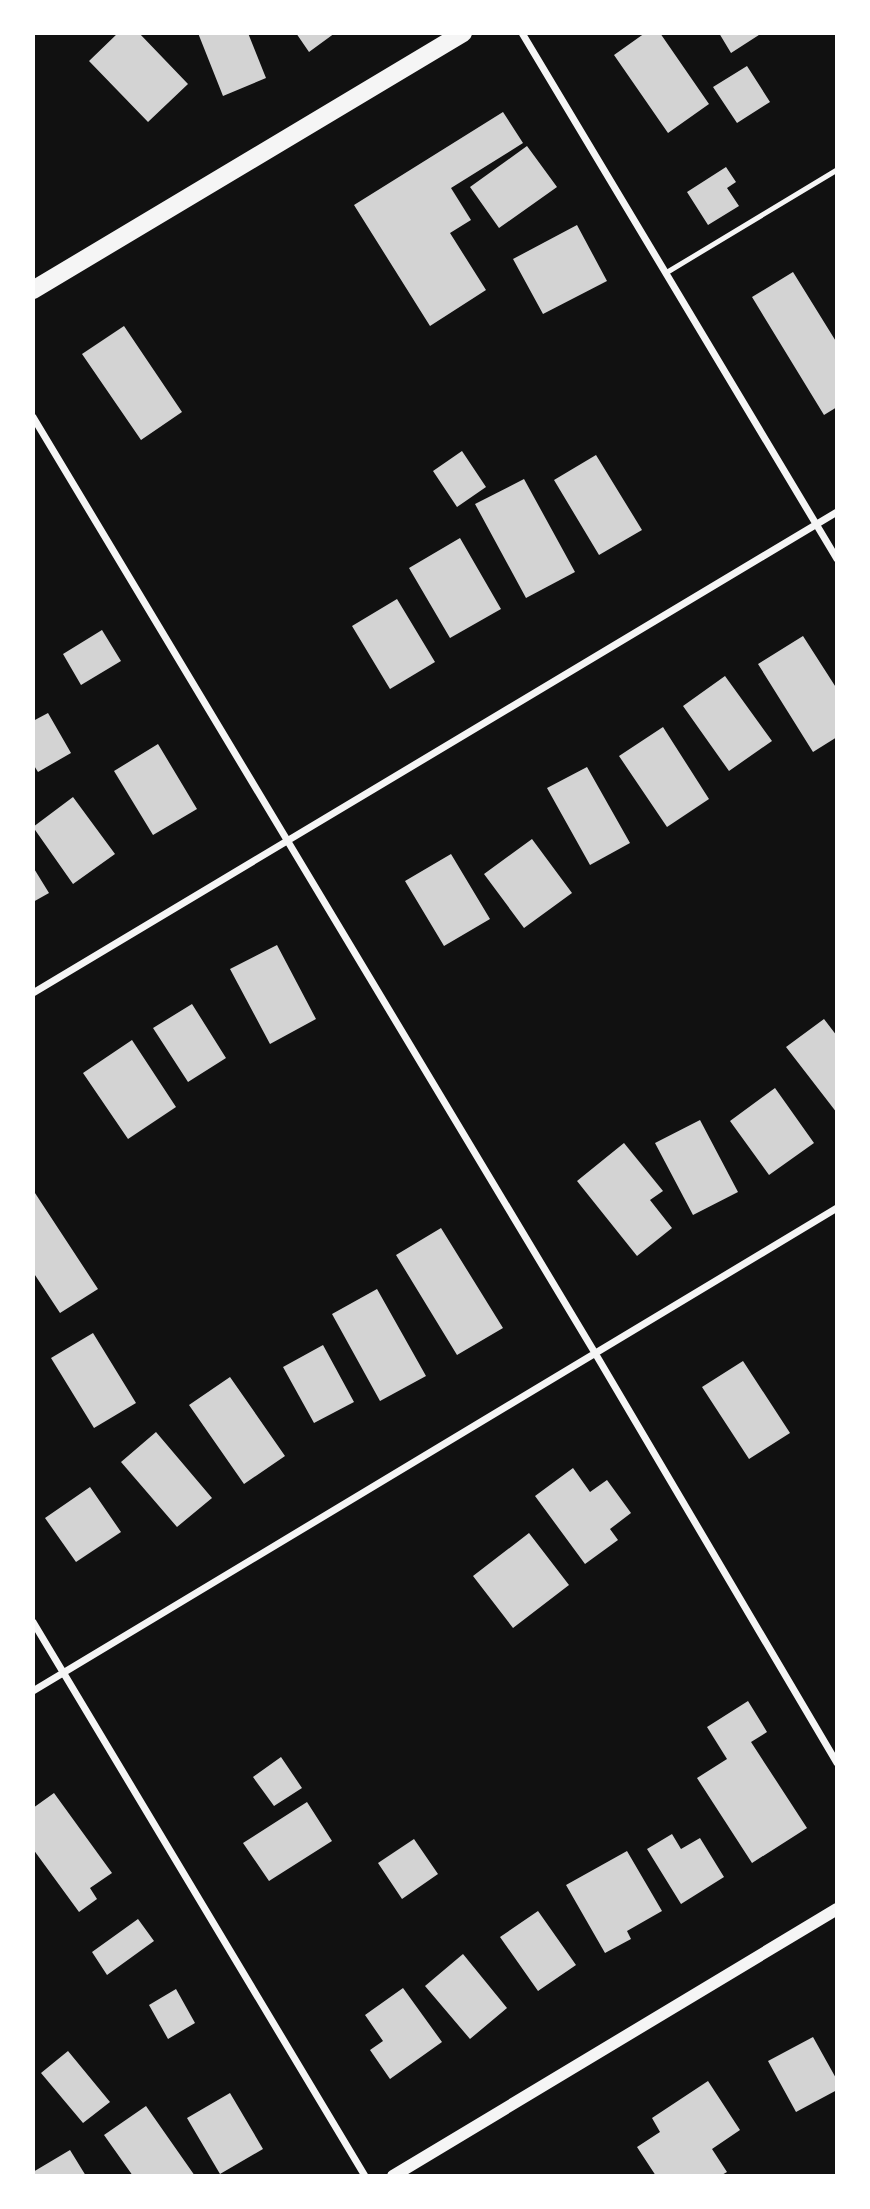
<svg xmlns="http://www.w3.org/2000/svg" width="870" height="2209" viewBox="0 0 870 2209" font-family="Helvetica,sans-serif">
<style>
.building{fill:#d3d3d3}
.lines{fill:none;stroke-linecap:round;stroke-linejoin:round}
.service{stroke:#f5f5f5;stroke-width:5}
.minor{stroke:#f5f5f5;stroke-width:7}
.tertiary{stroke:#f5f5f5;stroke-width:12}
.primary{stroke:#f5f5f5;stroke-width:18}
</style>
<rect width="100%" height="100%" fill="#111"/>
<path class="building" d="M118,33H139L188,84L148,122L89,61Z
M198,33H248L266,78L223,96Z
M296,33H335L309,52Z
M645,33H660L709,104L668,133L614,55Z
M719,33H762L731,53Z
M747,66L770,102L737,123L713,87Z
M503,112L523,143L451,188L471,220L450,233L486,290L430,326L354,205Z
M527,146L557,187L499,228L470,187Z
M726,167L736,182L727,188L739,206L708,225L687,192Z
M577,225L607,281L543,314L513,259Z
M793,272L837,343V407L824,415L752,297Z
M124,326L182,412L141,440L82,354Z
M462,451L486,487L457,507L433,471Z
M596,455L642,530L599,555L554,480Z
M524,479L575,572L526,598L475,504Z
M460,538L501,609L450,638L409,568Z
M397,599L435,662L390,689L352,626Z
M102,630L121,661L81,685L63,654Z
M803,636L837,689V737L813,752L758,664Z
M725,676L772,741L729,771L683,706Z
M48,713L71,753L38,772L33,764V721Z
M663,727L709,799L667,827L619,756Z
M158,744L197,809L153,835L114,771Z
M587,767L630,843L590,865L547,788Z
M73,797L115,854L73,884L33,827Z
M532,839L572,893L524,928L484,874Z
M451,854L490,919L444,946L405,881Z
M33,867L49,893L33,902Z
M277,945L316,1019L270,1044L230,969Z
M192,1004L226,1058L188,1082L153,1028Z
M824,1019L837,1036V1113L786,1047Z
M132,1040L176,1107L128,1139L83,1073Z
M775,1088L814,1143L769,1175L730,1121Z
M700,1120L738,1192L693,1215L655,1143Z
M624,1143L663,1191L650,1200L672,1228L637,1256L577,1181Z
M33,1190L98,1289L60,1313L33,1272Z
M441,1228L503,1328L457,1355L396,1255Z
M377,1289L426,1376L380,1401L332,1314Z
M93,1333L136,1403L94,1428L51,1358Z
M323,1345L354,1402L314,1423L283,1367Z
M743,1361L790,1433L749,1459L702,1387Z
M230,1377L285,1456L244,1484L189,1405Z
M156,1432L212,1498L177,1527L121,1462Z
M573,1468L590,1492L607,1480L631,1513L610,1529L618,1540L585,1564L535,1496Z
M90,1487L121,1532L76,1562L45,1518Z
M529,1533L569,1585L513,1628L473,1576Z
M748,1701L767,1732L751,1742L807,1828L752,1863L697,1778L727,1759L707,1727Z
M281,1757L302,1788L274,1806L253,1777Z
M54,1793L112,1873L90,1888L97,1899L79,1912L33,1849V1808Z
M307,1802L332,1841L269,1881L243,1843Z
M672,1834L681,1849L700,1838L724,1877L681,1904L647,1849Z
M414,1839L438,1874L402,1899L378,1863Z
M627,1851L662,1911L627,1931L631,1939L605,1953L566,1885Z
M538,1911L576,1965L538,1991L500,1937Z
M138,1919L154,1941L107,1975L92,1952Z
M463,1954L507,2008L470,2039L425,1986Z
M403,1988L442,2042L390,2079L370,2050L383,2041L365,2015Z
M176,1989L195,2023L168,2039L149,2005Z
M813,2037L837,2080V2090L796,2112L768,2061Z
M68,2051L110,2102L83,2123L41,2073Z
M708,2081L740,2130L712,2149L727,2172L720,2176H656L637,2147L660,2132L652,2118Z
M230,2093L263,2149L220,2174L187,2118Z
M146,2106L195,2176H133L104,2135Z
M70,2150L86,2176H33V2172Z"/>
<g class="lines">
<path class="service" d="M666,273L837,170"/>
<path class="minor" d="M522,33L837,559
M33,417L595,1353L837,1763
M33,993L837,512
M33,1622L365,2176
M33,1691L837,1208"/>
<path class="tertiary" d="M393,2176L837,1909"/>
<path class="primary" d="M33,290L463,33"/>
</g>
<rect width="870" height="2209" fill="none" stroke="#ffffff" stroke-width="70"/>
</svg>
